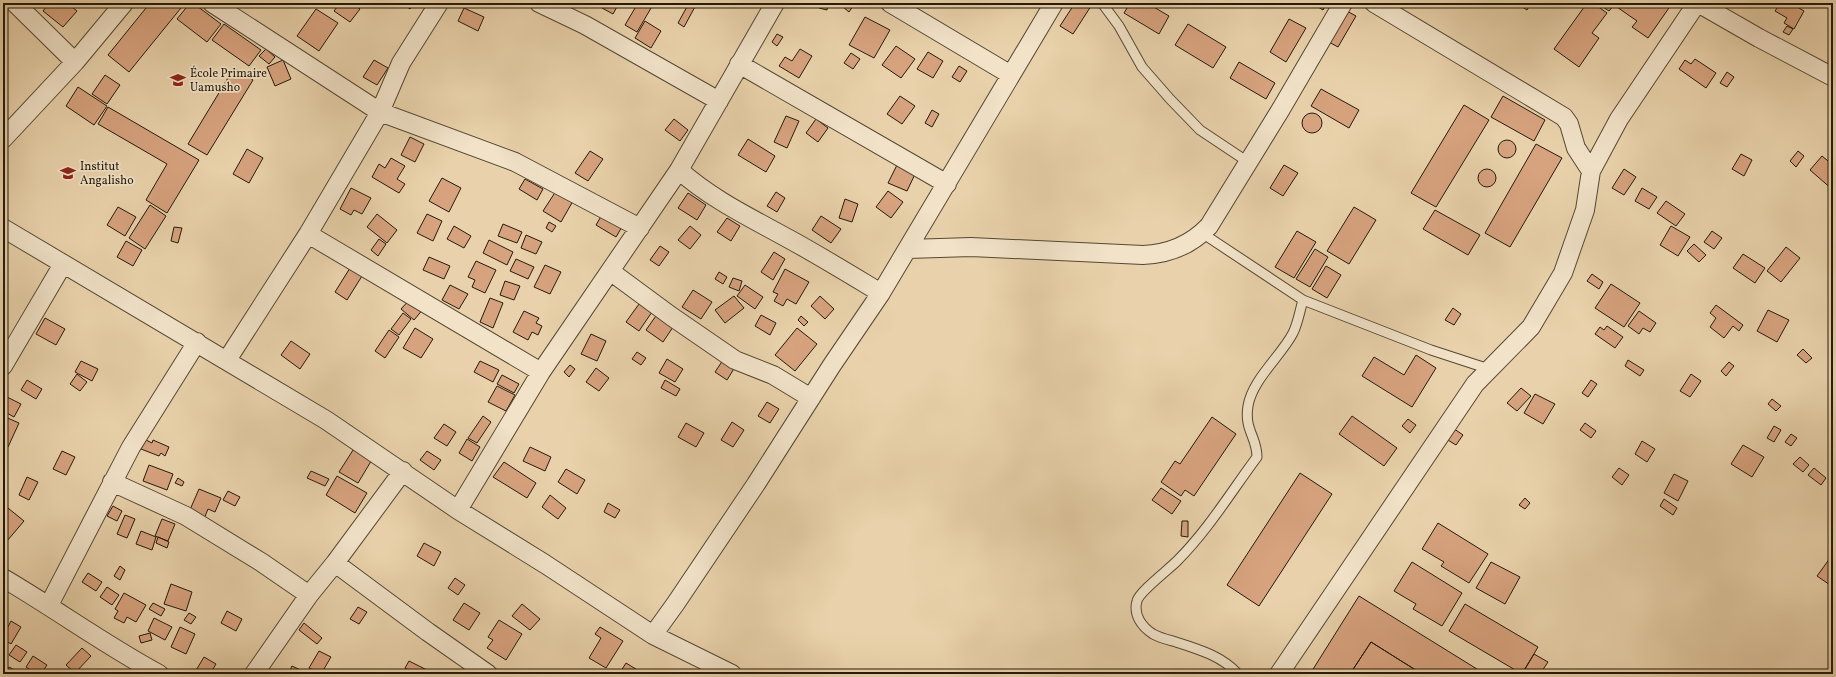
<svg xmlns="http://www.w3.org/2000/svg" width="1836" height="677" viewBox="0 0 1836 677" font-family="Vollkorn,serif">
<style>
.building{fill:#d7a37f;stroke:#241a0b}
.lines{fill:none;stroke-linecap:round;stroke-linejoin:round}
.lane-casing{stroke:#554833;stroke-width:11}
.street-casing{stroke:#554833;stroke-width:20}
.lane{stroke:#f1e2c8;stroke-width:9}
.street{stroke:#f1e2c8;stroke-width:18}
.labels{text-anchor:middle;stroke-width:3.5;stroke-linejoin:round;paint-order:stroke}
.poi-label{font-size:12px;fill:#241a0b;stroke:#f1e2c8;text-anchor:start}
</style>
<rect width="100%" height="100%" fill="#e9d2ab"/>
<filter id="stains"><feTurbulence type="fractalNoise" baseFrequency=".005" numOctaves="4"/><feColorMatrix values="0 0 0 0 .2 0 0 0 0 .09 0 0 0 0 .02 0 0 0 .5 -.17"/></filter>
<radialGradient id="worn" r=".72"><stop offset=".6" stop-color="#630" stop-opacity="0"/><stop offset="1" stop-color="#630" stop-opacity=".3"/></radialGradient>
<path class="building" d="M49,3H67L77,11L63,27L43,11Z
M150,3H185L129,72L108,55Z
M190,3H193L221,24L207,42L177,19Z
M340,3H353L360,9L350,22L334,11Z
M402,3H415L410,9Z
M605,3H619L613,14L602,8Z
M638,3H654L637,32L625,25Z
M689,3H697L684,27L678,23Z
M820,3L828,4L827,10L819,8Z
M846,3H855L849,12L843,7Z
M1075,3H1093L1073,34L1060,26Z
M1130,3H1147L1169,16L1159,34L1124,13Z
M1312,3H1327L1323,10Z
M1516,3H1531L1527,10Z
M1587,3H1593L1607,13L1592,33L1599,38L1579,67L1554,49Z
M1597,3H1668L1671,5L1648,38L1632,27L1637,21L1614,5L1609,11Z
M1780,3H1791L1804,11L1794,29L1784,23L1787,18L1775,11Z
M464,8L484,17L478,31L458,21Z
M316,9L338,23L319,51L297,36Z
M1345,10L1356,16L1338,47L1327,41Z
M865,17L890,30L874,58L849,45Z
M1289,19L1306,28L1286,62L1270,52Z
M645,21L661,31L651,48L635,38Z
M224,24L261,50L249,66L212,40Z
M1188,24L1226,47L1213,68L1175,45Z
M1787,26L1793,29L1789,35L1783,32Z
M777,34L783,37L777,46L772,42Z
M896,46L915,59L901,78L882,65Z
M266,49L275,57L269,64L259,56Z
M800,49L812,56L799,78L779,66L785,57L792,61Z
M928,52L943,61L933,78L917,69Z
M851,53L860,59L853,69L844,63Z
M1695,59L1716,73L1706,88L1679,69L1685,60L1691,64Z
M283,60L291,79L275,86L267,67Z
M374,60L388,68L377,85L363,77Z
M1239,62L1275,83L1266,99L1230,78Z
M959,66L967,71L960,82L952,77Z
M234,68L253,80L207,155L188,144Z
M1727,72L1734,77L1727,87L1720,83Z
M105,75L120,85L107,104L92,94Z
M78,87L107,106L94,125L66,106Z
M1321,89L1359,110L1349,128L1311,106Z
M900,96L915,106L902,124L887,114Z
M1503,96L1545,120L1534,141L1491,117Z
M1464,105L1489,120L1436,207L1411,193Z
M108,107L199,160L167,213L146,200L167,164L98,124Z
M932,110L939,114L932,127L925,123Z
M1302 123a10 10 0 1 1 20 0a10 10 0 1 1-20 0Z
M786,116L799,121L787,148L774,142Z
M674,119L688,130L680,141L665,130Z
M816,119L828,128L818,142L806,133Z
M410,137L424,144L415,162L401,155Z
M748,139L775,156L766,172L738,155Z
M1498 149a9 9 0 1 1 18 0a9 9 0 1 1-18 0Z
M1536,144L1562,158L1510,247L1485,233Z
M247,149L263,158L249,183L233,174Z
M590,151L603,159L588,181L575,173Z
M1798,151L1804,156L1796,167L1790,161Z
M1741,154L1752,160L1744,176L1732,169Z
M1822,156L1833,165V190L1810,170Z
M391,158L405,166L397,179L405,184L399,193L372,177L379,164L385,168Z
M898,163L916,172L907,191L888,183Z
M1284,165L1298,173L1283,196L1270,188Z
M1478 178a9 9 0 1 1 18 0a9 9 0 1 1-18 0Z
M1624,169L1636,177L1624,195L1612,188Z
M442,178L461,188L449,212L429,201Z
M525,179L543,189L537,200L519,189Z
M351,188L371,198L362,214L354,210L351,215L340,209Z
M1642,188L1657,197L1649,209L1635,201Z
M556,191L573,201L561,222L543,211Z
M888,191L903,202L891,218L876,207Z
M776,192L785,198L777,212L767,206Z
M688,193L706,205L697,220L678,208Z
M845,199L858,204L852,222L839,218Z
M1666,201L1685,214L1676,226L1657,213Z
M150,205L166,216L145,249L129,238Z
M118,207L136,217L125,236L107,225Z
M1354,207L1376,220L1349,264L1327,251Z
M1435,210L1480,235L1468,255L1423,229Z
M603,213L623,225L616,237L596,225Z
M377,214L397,230L387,243L367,227Z
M427,214L442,221L433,241L417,233Z
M821,216L841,229L831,243L812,230Z
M727,218L740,226L731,241L717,232Z
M549,222L556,226L552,232L546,228Z
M503,224L522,232L517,243L498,236Z
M454,226L471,236L464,248L447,239Z
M690,226L701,235L690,249L678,240Z
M1671,226L1690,237L1678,256L1660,245Z
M174,227L182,228L178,243L171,241Z
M1297,231L1316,242L1294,278L1275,267Z
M1712,231L1722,238L1714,249L1704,242Z
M526,235L542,242L536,254L521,248Z
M379,239L386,244L378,256L371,250Z
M489,240L513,252L507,265L483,253Z
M126,241L142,250L133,266L117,257Z
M1694,244L1706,255L1699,262L1687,251Z
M660,246L669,252L659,266L650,260Z
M1786,247L1800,258L1781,282L1767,271Z
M1315,249L1328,257L1310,287L1296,279Z
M774,252L785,259L773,280L761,272Z
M1743,254L1765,268L1755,283L1733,268Z
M429,257L450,266L444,279L423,270Z
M516,259L534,267L528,279L510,271Z
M476,261L496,270L485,293L472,287L475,280L468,277Z
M545,265L561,272L550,294L534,287Z
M1326,266L1341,275L1327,298L1312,289Z
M350,268L362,276L347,300L335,292Z
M785,269L809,282L796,304L787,299L783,306L774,301L778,294L773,292Z
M719,272L727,277L723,284L715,279Z
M1592,274L1603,282L1599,289L1587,281Z
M733,278L742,281L739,291L729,287Z
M505,281L520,286L514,300L500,295Z
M1611,284L1640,303L1624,327L1595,308Z
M450,285L468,294L459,309L442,300Z
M745,285L763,297L755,309L737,296Z
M693,290L712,302L701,319L682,307Z
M734,296L744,308L725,323L715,310Z
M820,296L834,309L825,319L811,306Z
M411,298L424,308L414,320L401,309Z
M490,298L503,303L493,328L480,322Z
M639,304L652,312L639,331L626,322Z
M1716,305L1743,325L1739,331L1733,326L1724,338L1710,327L1716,318L1710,313Z
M1453,308L1461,314L1454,325L1445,320Z
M1768,310L1789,320L1777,342L1757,331Z
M524,311L539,318L536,323L542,326L538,335L532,332L528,340L513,332Z
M1639,311L1656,323L1650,332L1643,328L1639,334L1628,326Z
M403,313L411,319L399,335L391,329Z
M658,313L675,324L663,342L646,330Z
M761,315L776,323L770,335L755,326Z
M801,316L808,322L804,326L798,320Z
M45,318L65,329L56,345L36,334Z
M1607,326L1623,337L1615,348L1595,334L1600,327L1604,330Z
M415,328L433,339L421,358L403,348Z
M797,328L817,344L795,371L775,355Z
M389,330L399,337L385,358L375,351Z
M591,334L606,341L597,361L581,354Z
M291,341L310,354L300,369L281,355Z
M1803,349L1812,358L1806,363L1797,355Z
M637,352L646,358L641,365L632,359Z
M1416,355L1436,368L1412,407L1362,376L1374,357L1404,375Z
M667,359L683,369L675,382L659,373Z
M723,360L735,367L727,380L715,372Z
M1628,360L1644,370L1640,376L1625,366Z
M81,361L98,369L92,381L75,372Z
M480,361L499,370L493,382L474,372Z
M1729,362L1734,366L1726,376L1721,371Z
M570,365L575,369L569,377L564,372Z
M596,368L609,378L599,391L586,382Z
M77,374L87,382L80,391L70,384Z
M1691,374L1701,381L1690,397L1680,391Z
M502,375L519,384L514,393L497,384Z
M27,380L42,389L36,399L21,390Z
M665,380L680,389L676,396L661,388Z
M1591,380L1597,384L1588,397L1582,393Z
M497,386L515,395L506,411L488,402Z
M1521,388L1531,396L1517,411L1507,403Z
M1535,394L1555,404L1543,424L1524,413Z
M3,395L21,404L14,417L3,411Z
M1772,399L1781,406L1776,411L1768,404Z
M767,402L779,409L770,423L758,416Z
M3,416L19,423L8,447L3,444Z
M483,416L491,422L477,443L468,438Z
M1352,416L1397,448L1384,466L1339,434Z
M1212,417L1236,434L1194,496L1185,490L1181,496L1161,482L1175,461L1180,464Z
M1408,419L1416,425L1410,433L1402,426Z
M732,422L744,430L733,447L721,440Z
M686,423L704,433L696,447L678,437Z
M1585,423L1596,431L1591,438L1580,430Z
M444,424L456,432L447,446L434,438Z
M1450,426L1463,435L1456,445L1443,437Z
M1774,426L1781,430L1774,442L1767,438Z
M1791,434L1797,438L1791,446L1785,442Z
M467,439L480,447L472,461L459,453Z
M146,440L152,443L153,440L169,447L165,456L161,453L159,456L141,449Z
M1642,441L1655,449L1647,462L1635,454Z
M1743,445L1764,457L1752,477L1731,464Z
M355,447L373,458L358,483L339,472Z
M530,447L551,457L545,471L523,461Z
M62,451L75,457L66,475L53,469Z
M427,451L441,460L434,470L420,460Z
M1800,457L1809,465L1803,472L1793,464Z
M504,462L536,483L527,498L493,477Z
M149,465L173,474L167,490L143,481Z
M1619,468L1629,475L1622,485L1612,477Z
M1814,468L1826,478L1821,485L1808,475Z
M566,469L585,480L577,494L558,482Z
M311,471L329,479L325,486L307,478Z
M1300,473L1332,494L1259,606L1227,585Z
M1674,474L1688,481L1678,501L1664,493Z
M337,476L367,493L355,513L326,495Z
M27,477L38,482L29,500L19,495Z
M178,478L184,482L182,486L175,483Z
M1161,488L1181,501L1172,514L1152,500Z
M199,489L221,498L215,512L208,509L204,519L189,512Z
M228,491L240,497L235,506L223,500Z
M550,495L566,508L558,519L542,507Z
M1525,498L1530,503L1525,509L1519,505Z
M1664,499L1677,508L1673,515L1660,506Z
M608,503L620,510L615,518L604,512Z
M3,504L24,521L7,541L3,538Z
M113,506L122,511L117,521L107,516Z
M125,515L135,519L127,538L117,534Z
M162,519L175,524L168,541L155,536Z
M1182,521H1188V537L1181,536Z
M1438,523L1488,554L1469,583L1441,566L1444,562L1422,549Z
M141,531L156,537L152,550L136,544Z
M158,537L169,542L167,548L156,543Z
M424,543L441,552L434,566L417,556Z
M1833,554V587L1817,576Z
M1412,562L1462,593L1442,626L1413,609L1416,604L1394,591Z
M1491,562L1520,577L1505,604L1476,588Z
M120,566L125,570L120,580L114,576Z
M88,573L102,582L96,591L82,582Z
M455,578L465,585L458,595L448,588Z
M171,584L192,592L186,611L164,604Z
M107,587L119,595L112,605L100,597Z
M124,593L146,605L136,622L127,617L124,623L114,618L118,611L115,609Z
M1359,596L1485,674H1422L1371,642L1350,674H1310Z
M153,603L165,609L161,616L149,609Z
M464,603L480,613L469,630L453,620Z
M522,604L540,619L530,630L512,616Z
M1465,604L1538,647L1522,674L1449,631Z
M358,607L367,612L359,624L350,619Z
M227,611L242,619L236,631L221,623Z
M189,613L196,617L191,624L184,620Z
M154,618L172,627L165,640L148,631Z
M499,620L522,634L506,660L487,648L493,640L488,637Z
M11,621L21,627L11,644L3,639V636Z
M304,623L322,638L317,644L299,630Z
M180,627L195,634L186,654L171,647Z
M600,627L623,641L606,668L589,658L601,638L595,634Z
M150,633L152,640L141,643L139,636Z
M1371,642L1422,674H1350Z
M16,645L27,652L20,662L9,655Z
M82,648L91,656L75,673L66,665Z
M319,651L331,657L321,674L309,668Z
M1534,654L1548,662L1540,674H1526L1523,672Z
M33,656L47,665L41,674H36L26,667Z
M204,657L216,664L210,674H199L195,672Z
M409,661L431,672L430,674H416L405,668Z
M626,663L644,674H619Z
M292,666L307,673L306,674H288Z
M9,667L22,674H5Z"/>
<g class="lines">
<defs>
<path id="lane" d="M1102,3L1119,26L1142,67L1170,99L1200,130L1248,162
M1202,233L1303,300L1431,350L1489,369
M1238,674C1222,656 1198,649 1176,642C1169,640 1160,638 1153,634C1142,627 1133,615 1137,601C1139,592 1168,570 1177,561C1208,530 1231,492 1257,457C1257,437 1244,430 1248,406C1252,380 1281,356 1293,333C1298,323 1300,310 1303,300"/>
<path id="street" d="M15,3L75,62
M212,3L380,112L515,162L640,228
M539,3L585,25L719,101
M890,3L1011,75
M1374,3L1564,117L1569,124L1576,148L1591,171
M1698,3L1759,38L1833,77
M739,64L947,184
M3,139L75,62L124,3
M679,170C711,199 751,218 789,239C820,256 851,275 881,293
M3,228L326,420L458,510L545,564L653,635L732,674
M308,234L541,372
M908,249L971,247L1143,255C1170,254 1191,245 1209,226L1281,109L1343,3
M610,271L671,316L735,360L773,375L811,398
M227,360L308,234L380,112L401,63L439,3
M3,366L63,264
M112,482L186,516L261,562L309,595
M458,510L541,372L679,170L775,3
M335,563L428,632L488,674
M3,578C56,609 105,645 159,674
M49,605L131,447L197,342
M653,635L676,603L756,484L832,365L881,293L1054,3
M254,674L309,595L335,563L403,471
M1279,674L1475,384L1531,327L1563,273L1585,210L1591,171L1619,119L1697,3"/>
</defs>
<use href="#lane" class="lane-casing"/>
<use href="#street" class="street-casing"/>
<use href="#lane" class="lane"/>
<use href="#street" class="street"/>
</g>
<defs>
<symbol id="school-bare" viewBox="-9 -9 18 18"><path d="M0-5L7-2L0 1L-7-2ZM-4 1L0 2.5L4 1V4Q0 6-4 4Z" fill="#8f2418" stroke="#f1e2c8" stroke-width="2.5" paint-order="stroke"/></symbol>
</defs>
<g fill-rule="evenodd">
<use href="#school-bare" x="167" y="69" width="22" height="22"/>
<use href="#school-bare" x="57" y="162" width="22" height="22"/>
</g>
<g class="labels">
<g class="poi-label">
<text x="190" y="77">École Primaire<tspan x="190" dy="14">Uamusho</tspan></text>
<text x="80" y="170">Institut<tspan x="80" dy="14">Angalisho</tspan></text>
</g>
</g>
<rect width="1836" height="677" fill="none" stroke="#e9d2ab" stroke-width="16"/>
<rect x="4" y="4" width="1828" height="669" fill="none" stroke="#241a0b" stroke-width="2"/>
<rect x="8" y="8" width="1820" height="661" fill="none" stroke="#241a0b"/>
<rect width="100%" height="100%" filter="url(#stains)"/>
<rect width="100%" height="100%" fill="url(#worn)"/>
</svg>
